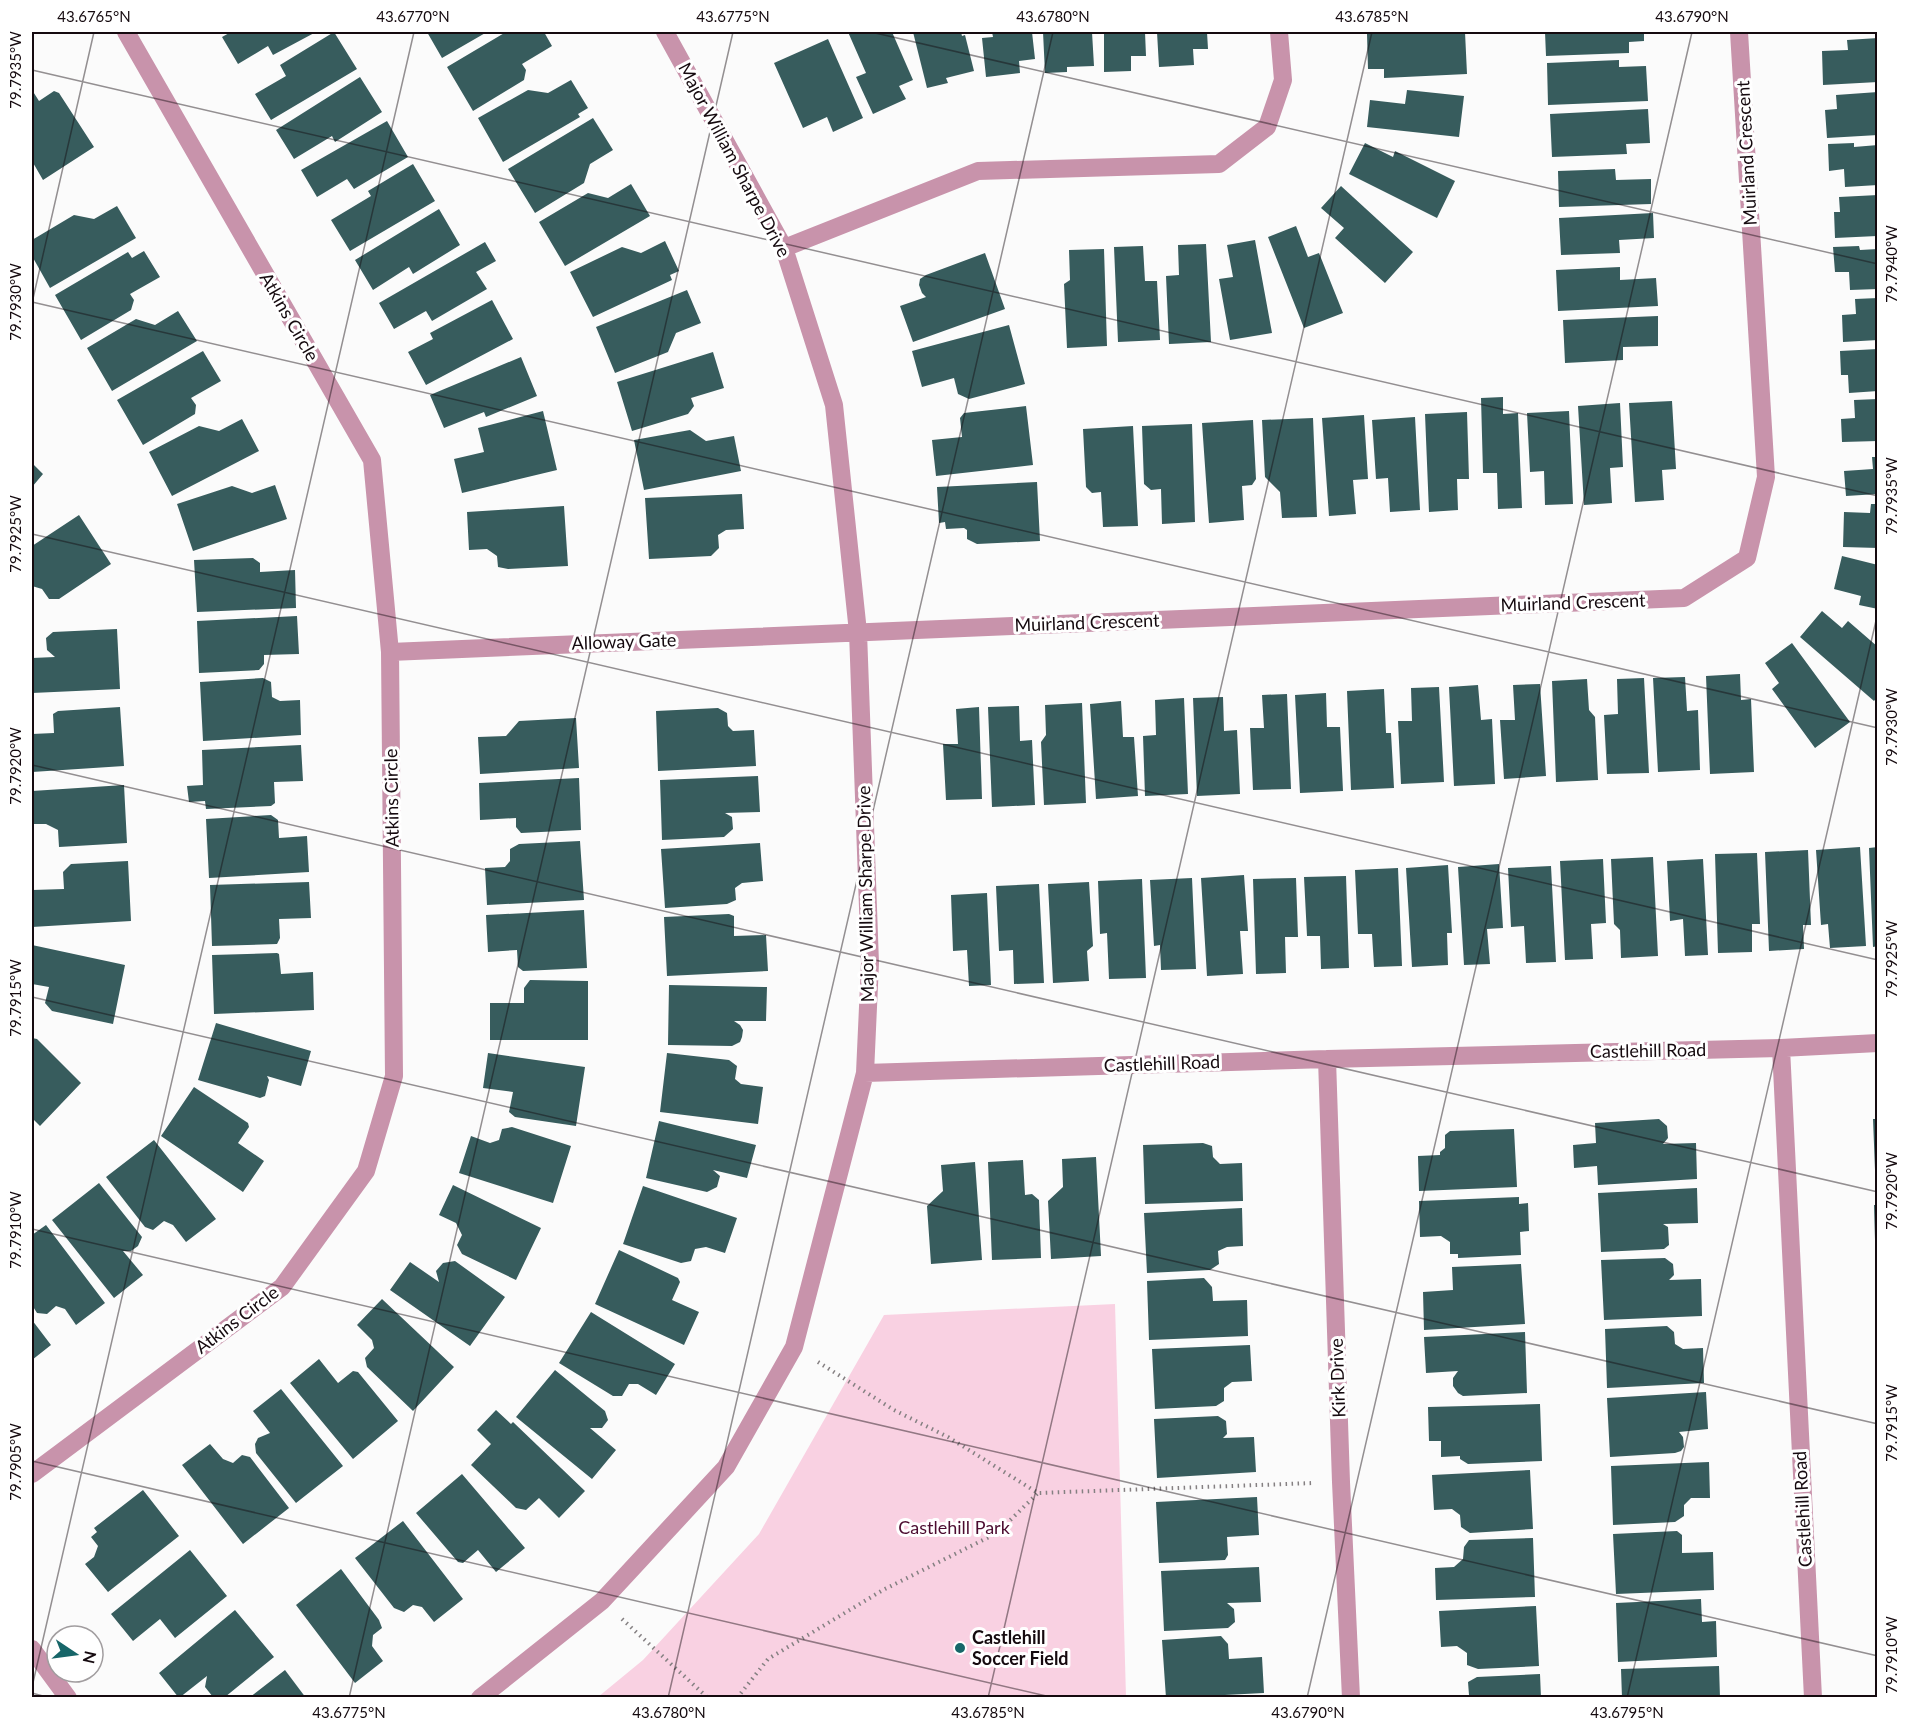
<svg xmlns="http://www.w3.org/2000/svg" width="1909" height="1729" viewBox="0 0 1909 1729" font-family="Lato,sans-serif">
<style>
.green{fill:#f9d1e2}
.building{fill:#375c5d}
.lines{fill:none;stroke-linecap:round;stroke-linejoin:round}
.path{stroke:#858082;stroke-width:4;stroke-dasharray:1.5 4.5;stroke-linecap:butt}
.minor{stroke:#c893ab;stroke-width:18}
.ticks{fill:none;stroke:#150a0f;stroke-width:1.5;stroke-opacity:0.45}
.poi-dot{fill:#176669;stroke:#fff;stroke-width:2}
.labels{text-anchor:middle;stroke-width:6;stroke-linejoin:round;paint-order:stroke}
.street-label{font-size:18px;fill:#150a0f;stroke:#fff}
.park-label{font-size:18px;fill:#4c0c30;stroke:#fff}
.poi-label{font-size:18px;font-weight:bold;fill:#150a0f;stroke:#fff;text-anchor:start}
.neatline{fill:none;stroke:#150a0f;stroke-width:2}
.ticks-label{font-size:15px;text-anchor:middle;fill:#150a0f}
</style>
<rect width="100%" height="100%" fill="#fbfbfb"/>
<path class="green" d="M1115,1304L1126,1697H598L643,1660L759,1534L884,1315Z"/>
<path class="building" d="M231,32H316L273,55L268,46L238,64L222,37Z
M334,32L357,69L271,120L255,94L286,76L280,65Z
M427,32H487L442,58Z
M506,32H544L552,46L522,64L526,70L524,80L473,111L447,67Z
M848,32H892L913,80L899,86L906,99L873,114L856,77L866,73Z
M913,32H961L962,36L965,35L974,71L946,78L948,83L927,88Z
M992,32H1032L1035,59L1019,61L1020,73L986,77L982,38L993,37Z
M1043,32H1092L1094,66L1067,67V72L1045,73Z
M1104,32H1145L1146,56H1131V71L1104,72Z
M1157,32H1207L1208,49H1193L1194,65L1159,67Z
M1436,32H1465L1467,74L1384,78V69H1368L1367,34Z
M1545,32H1644V41L1629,42V53L1546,56Z
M1878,38V82L1823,85L1822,51L1848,50L1847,40Z
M828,39L863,118L833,132L827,117L803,128L774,63Z
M1619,60V67L1646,66L1648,101L1548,105L1547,63Z
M360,77L382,112L335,142L332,136L294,159L276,130Z
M571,80L588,108L578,114L580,117L503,162L478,118L528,90L548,93Z
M32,90L39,101L54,91L59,93L94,147L43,180L32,161Z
M1407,90L1464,96L1459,137L1367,127L1370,100L1405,104Z
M1878,92V135L1827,138L1825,110L1837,109L1836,95Z
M1648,109L1650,143L1626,144L1627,154L1552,157L1550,114Z
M593,118L613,150L590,164L584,183L535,213L508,169Z
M387,121L408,157L354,189L347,179L317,197L301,170Z
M1365,143L1393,157L1395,151L1455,181L1437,218L1349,174Z
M1854,143V147L1878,145V185L1845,187L1844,169L1829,171L1828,144Z
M413,164L435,201L350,251L331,220L371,196L368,191Z
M1615,169L1616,180L1651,179V204L1559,207L1558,171Z
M631,184L650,216L565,266L539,222L588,193L608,198Z
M1341,186L1413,252L1385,283L1335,238L1344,228L1321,208Z
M1878,195L1877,236L1835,238L1834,212H1840L1839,197Z
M117,206L136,238L50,288L32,256V240L74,215L94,219Z
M439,209L460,245L413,274L409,267L373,290L355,260Z
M1653,213L1654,238L1619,240L1620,253L1561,255L1559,218Z
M1296,226L1308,257L1319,253L1343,313L1304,328L1268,237Z
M1255,240L1272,333L1230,340L1219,279L1233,277L1227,245Z
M665,241L679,271L670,275L672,280L593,317L570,272L622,247L641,253Z
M485,242L496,261L476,272L487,289L432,321L426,311L394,329L379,303Z
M1206,244L1211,342L1169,344L1166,276L1179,275L1178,245Z
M1143,246L1145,281H1157L1160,340L1118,342L1114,247Z
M1859,246L1860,250L1878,249V289L1850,290L1849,272H1835L1833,247Z
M1104,249L1107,346L1067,348L1064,284L1070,280L1069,250Z
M144,251L160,277L130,294L134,300L131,310L81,340L55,295L128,252L132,258Z
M985,253L1005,309L913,342L900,306L926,297L922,293L919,285L920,279L926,275Z
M1620,267V280L1656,278L1658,306L1558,311L1556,270Z
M687,290L701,323L676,333L668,352L615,373L596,327Z
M1878,298V340L1843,342L1842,315L1856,314L1855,299Z
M492,300L513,339L426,385L408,352L433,339L430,333Z
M178,311L197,341L112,391L87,348L136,319L155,325Z
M1658,316V346L1623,347V360L1565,363L1563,320Z
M1009,325L1025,384L969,399L958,394L954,378L922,387L912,351Z
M1878,349V391L1849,393L1848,375H1841L1840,351Z
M203,351L221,381L191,398L196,405L195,414L143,445L117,400Z
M713,352L724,388L691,398L694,406L688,414L632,431L617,382Z
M521,357L537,396L486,417L484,412L444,428L430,395Z
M1503,397V414L1518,413L1522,508L1498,509L1497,473H1483L1481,398Z
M1878,399V441L1842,442L1841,419L1855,418L1854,400Z
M1672,401L1676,469L1662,470L1664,500L1635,502L1629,403Z
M1620,403L1623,467L1610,468L1612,503L1584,505L1578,406Z
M1026,406L1033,465L936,476L932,440L962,437L960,418L964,413Z
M543,411L557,470L462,493L454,459L484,452L478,428Z
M1569,411L1573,504L1545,505L1544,471L1530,472L1527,413Z
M1467,412L1469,479H1457L1458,510L1429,512L1425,414Z
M1364,415L1368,479L1353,480L1356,514L1329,516L1322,418Z
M1415,417L1420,510L1390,512L1388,478L1376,479L1372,420Z
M1313,418L1317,517L1282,518L1280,492L1265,477L1262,420Z
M242,419L259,451L172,496L149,452L199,426L219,431Z
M1253,420L1256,479L1252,485L1242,486L1244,520L1209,523L1202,423Z
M1192,424L1195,522L1162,524L1161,489L1151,490L1144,484L1142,426Z
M1133,426L1138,526L1103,527L1101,492L1092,493L1086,487L1083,429Z
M690,430L706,441L734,436L741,471L644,490L634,440Z
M1872,457H1878V494L1846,496L1844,471L1873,469Z
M32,463L43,474L32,487Z
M1037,482L1040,541L977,544L967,539V530L964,528L946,529L945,522L939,523L937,487Z
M275,485L287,519L193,551L177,504L232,486L252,493Z
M742,494L744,529L726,530L718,535L719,548L711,556L649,559L645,498Z
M1871,504H1878V548L1843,547L1844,512L1870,513Z
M564,506L568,566L508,569L498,567L497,556L487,549L469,550L467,512Z
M79,515L111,564L59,599H49L42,589L32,586V546Z
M1842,556L1878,565V609L1859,605L1861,596L1834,589Z
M253,558L260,563V572L295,570L296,608L197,612L194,560Z
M1822,611L1842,628L1848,621L1878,647V696L1874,701L1800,637Z
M297,616L299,654L264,655V664L259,670L199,673L197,621Z
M117,629L120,689L32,693V658L55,657L47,650L46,638L53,632Z
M1792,643L1850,722L1815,748L1772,689L1779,683L1765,663Z
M1740,674L1741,700L1751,699L1754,772L1710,774L1706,676Z
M1685,677L1687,711L1698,710L1700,770L1658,772L1653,678Z
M263,678L271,682L272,697L280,701L300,700L301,735L203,741L200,682Z
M1644,678L1649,773L1607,774L1604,715L1618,714L1617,679Z
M1587,679L1589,710L1595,717L1598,780L1556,782L1552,681Z
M1540,684L1546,776L1504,779L1500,720H1515L1513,685Z
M1478,685L1481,720L1492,719L1495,784L1454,786L1449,687Z
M1439,687L1444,782L1401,784L1398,721H1412L1411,688Z
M1384,689L1386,733H1391L1394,788L1351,790L1347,691Z
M1326,693L1327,727H1340L1343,791L1300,793L1295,695Z
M1287,694L1291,789L1253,790L1250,728H1264L1262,695Z
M1223,697L1224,731L1237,730L1240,794L1197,796L1193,698Z
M1184,698L1188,794L1145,796L1143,736L1156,735L1155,700Z
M1121,701L1123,737H1134L1138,796L1096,799L1090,704Z
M1082,703L1086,803L1044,805L1041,742L1046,735L1045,705Z
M1019,706L1020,741L1032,740L1035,805L992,807L988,707Z
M120,707L124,766L32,772V734L54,733L53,714L58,711Z
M979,707L982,799L946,800L943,744H958L956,709Z
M718,708L727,713L728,726L733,731L754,730L756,766L658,771L656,711Z
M576,718L579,768L480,774L478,737L506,736L519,721Z
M301,745L303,781L274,782L275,803L271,806L206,809L205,801L189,802L187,786L203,785L202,750Z
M758,776L760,812L725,813L732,817L733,829L724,837L662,840L660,780Z
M579,778L581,830L521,833L516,827V818L480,820L479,783Z
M124,785L127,843L59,847L58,830L46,824H32V791Z
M271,815L278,820L279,838L307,836L309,872L209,878L206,819Z
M580,841L584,900L487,905L485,868L505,867L510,861V849L519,844Z
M760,843L763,881L742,883L735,888L736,900L727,904L665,908L661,849Z
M1860,847L1866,946L1830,948L1828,924L1821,925L1816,850Z
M1878,847V946L1873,947L1869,848Z
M1808,850L1811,925H1803L1804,949L1769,951L1765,852Z
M1757,853L1760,924H1752V952L1718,953L1715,854Z
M1653,857L1658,956L1621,958L1620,930L1614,924L1611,859Z
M1603,859L1606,923L1591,924L1593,959L1565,960L1560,861Z
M1703,859L1708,955L1685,956L1683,919L1670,921L1667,861Z
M128,861L131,921L32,927V890L64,889L63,872L71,864Z
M1499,864L1503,928L1487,929L1490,964L1464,965L1458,867Z
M1448,865L1452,933H1447L1448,965L1412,967L1406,868Z
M1551,866L1556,962L1526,963L1524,926L1511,927L1508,868Z
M1398,868L1402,966L1374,967L1372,934H1358L1355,870Z
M1244,875L1248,931H1240L1243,974L1207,976L1201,878Z
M1346,876L1349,968L1321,969L1320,936H1307L1304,877Z
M1192,878L1196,969L1161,970L1160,945L1154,946L1150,880Z
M1296,878L1298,937H1285L1286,973L1256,974L1253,879Z
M1142,879L1146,978L1109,979L1107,933L1100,934L1098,881Z
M309,882L311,918L279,919L280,938L277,944L212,946L210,885Z
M1089,882L1093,946L1087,951L1089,981L1053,983L1048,884Z
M1039,884L1044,983L1014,984L1013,950L999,951L996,886Z
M987,893L991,985L969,986L967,950L953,951L951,895Z
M584,910L587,968L523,971L518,967L517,950L488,952L486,915Z
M729,914L734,916V936L766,935L768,971L667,976L664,917Z
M32,945L125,965L113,1024L52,1011L45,1003L49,987L32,984Z
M277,953L279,954L281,974L313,972L314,1010L214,1014L212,955Z
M530,980L588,981V1040H490V1003H524V988Z
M669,985L767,987L766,1021H734L740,1025L743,1030L742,1037L740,1042L732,1046L668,1045Z
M216,1023L311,1051L301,1086L267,1076L269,1080L265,1096L260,1098L198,1080Z
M32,1038L37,1039L81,1083L40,1126L32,1118Z
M488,1053L585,1067L576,1126L515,1117L509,1112L513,1092L483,1088Z
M667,1053L729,1060L737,1066L735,1079L741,1084L763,1087L758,1124L660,1112Z
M194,1087L248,1123L249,1127L238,1143L264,1161L243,1192L161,1136Z
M1659,1119L1667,1126L1668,1138L1663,1144L1696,1143L1697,1179L1598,1185L1597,1166L1574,1168L1573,1145L1596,1143L1595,1123Z
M1873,1119H1878V1170H1875Z
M659,1121L756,1145L747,1178L713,1170L720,1176L717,1187L707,1192L646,1178Z
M512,1127L571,1146L553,1203L459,1173L471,1136L490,1143L499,1140L502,1129Z
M1514,1129L1517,1187L1419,1191L1418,1156L1440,1155V1152L1445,1148V1135L1450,1131Z
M154,1140L216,1219L186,1242L173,1225L164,1221L153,1230L145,1227L106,1177Z
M1203,1143L1212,1146L1213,1157L1220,1164L1242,1163L1243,1201L1145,1204L1143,1145Z
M1096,1157L1101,1256L1051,1259L1048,1201L1063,1187L1062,1159Z
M1023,1160L1025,1195L1032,1194L1039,1200L1041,1258L992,1260L988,1162Z
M975,1162L982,1260L931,1264L927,1206L943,1191L941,1165Z
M99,1183L142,1237L138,1246L131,1251H123L143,1275L114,1298L52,1220Z
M453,1185L541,1228L516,1280L462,1254L457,1245L462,1235L456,1223L439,1215Z
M643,1186L737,1218L725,1253L706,1247L695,1249L691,1261L681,1263L623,1244Z
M1697,1188L1698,1223L1663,1224L1668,1227L1669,1245L1664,1249L1601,1252L1598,1193Z
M1519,1197V1204L1528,1203L1529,1231L1520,1232L1521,1255L1458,1258V1254H1450V1242L1441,1236L1420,1237L1419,1201Z
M1874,1205H1878V1240H1875Z
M1242,1208L1243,1246L1227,1247L1218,1251L1219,1264L1210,1270L1147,1273L1144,1213Z
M46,1225L105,1303L76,1325L65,1309L56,1306L47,1314L37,1313L32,1305V1235Z
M619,1250L678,1278L680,1282L672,1300L699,1312L684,1345L595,1304Z
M1665,1258L1673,1264L1674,1275L1669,1280L1701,1279L1702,1316L1604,1320L1601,1260Z
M455,1261L505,1297L470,1346L390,1290L410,1262L439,1282L436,1271L443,1263Z
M1521,1264L1525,1324L1424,1330L1423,1292L1453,1290L1452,1267Z
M1204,1278L1212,1287L1213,1301L1247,1300L1248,1336L1149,1340L1147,1281Z
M382,1299L454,1367L413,1411L367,1367L365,1358L374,1348L372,1340L357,1325Z
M591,1312L675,1364L656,1395L638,1384H629L622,1396H613L559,1363Z
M32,1320L51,1345L32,1360Z
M1667,1326L1674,1332L1675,1344L1683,1349L1703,1348L1704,1383L1607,1388L1605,1329Z
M1525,1332L1527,1393L1463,1396L1458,1393L1453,1386V1378L1458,1371L1426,1373L1424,1337Z
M1250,1345L1252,1381L1232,1382L1224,1388V1401L1216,1406L1155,1409L1152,1349Z
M319,1359L338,1383L353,1371L358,1372L398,1421L353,1459L290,1383Z
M555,1370L605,1411L608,1420L602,1428H590L616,1450L592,1479L516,1417Z
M281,1389L343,1466L296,1503L256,1453L255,1444L258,1438L270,1433L253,1411Z
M1706,1392L1708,1429L1679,1432L1683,1437L1684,1447L1681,1451L1675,1453L1610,1457L1607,1398Z
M1540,1404L1542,1461L1468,1464L1460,1459V1456L1441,1457V1441H1429L1428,1407Z
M496,1410L511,1424L513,1422L585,1491L559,1518L539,1498L526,1510L516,1508L471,1465L491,1444L477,1430Z
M1218,1416L1226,1421L1227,1434L1223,1438L1254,1437L1256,1472L1157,1478L1154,1419Z
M210,1444L223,1459L233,1463L242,1455L250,1457L289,1508L243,1544L182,1465Z
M1709,1462L1710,1498H1691L1684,1505V1516L1675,1522L1613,1525L1611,1466Z
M1530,1470L1533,1529L1470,1533L1461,1527L1460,1515L1452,1509L1434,1510L1432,1475Z
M462,1474L525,1548L496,1572L478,1550L463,1563L458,1562L416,1513Z
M143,1490L179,1536L108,1592L85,1564L94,1557L98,1546L91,1537L97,1532L94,1528Z
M1257,1497L1259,1535L1227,1537L1228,1555L1225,1560L1159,1563L1156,1502Z
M403,1521L463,1599L434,1622L422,1607L413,1605L404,1612L394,1608L355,1558Z
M1677,1531L1682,1535V1553L1713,1552L1714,1590L1616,1594L1613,1534Z
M1533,1538L1535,1597L1436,1600L1435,1568L1454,1567L1463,1559L1464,1547L1469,1540Z
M190,1550L227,1596L175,1638L160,1619L133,1641L111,1614Z
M1259,1567L1261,1602L1227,1603L1234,1609L1235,1622L1228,1628L1164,1631L1161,1571Z
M341,1569L379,1620L382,1628L373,1635L372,1646L383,1661L355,1683L296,1605Z
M1701,1599L1702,1622L1716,1621L1717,1657L1618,1662L1616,1603Z
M1536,1606L1539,1666L1478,1669L1467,1665V1653L1457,1646L1441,1647L1439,1611Z
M235,1610L274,1657L225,1697H213L205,1687L207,1676L179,1698L159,1673Z
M1221,1636L1228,1644L1229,1659L1262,1657L1264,1693L1166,1698L1162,1640Z
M1719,1666L1720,1698H1622L1621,1669Z
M285,1670L306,1698H249L254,1694Z
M1540,1674L1541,1698H1465L1469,1695L1468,1682L1477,1677Z"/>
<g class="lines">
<path class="path" d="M818,1362L894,1410L948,1437L1038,1493L1314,1483
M622,1619L708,1698
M737,1698L768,1659L883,1590L997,1533L1038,1493"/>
<path class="minor" d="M784,248L978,171L1219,164L1267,127L1283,80L1279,32
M390,652L1684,598L1747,558L1766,477L1739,32
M1781,1048L1878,1043
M1327,1059L1341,1482L1351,1698
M865,1073L1327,1059L1781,1048L1813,1698
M32,1474L282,1287L366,1171L394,1076L390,652L372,460L126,32
M32,1649L68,1698
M480,1698L602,1601L726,1467L794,1347L865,1073L870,963L858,632L834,405L784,248L665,32"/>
</g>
<path class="ticks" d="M871,32L1878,264M1875,32H1878M32,70L1878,496M32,302L1878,728M32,303L94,32M32,534L1878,960M32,765L1878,1192M32,997L1878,1424M32,1229L1878,1656M32,1461L1055,1698M32,1687L414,32M32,1693L50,1698M349,1698L733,32M668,1698L1053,32M988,1698L1372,32M1307,1698L1692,32M1627,1698L1878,612"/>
<circle class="poi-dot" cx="960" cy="1648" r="6"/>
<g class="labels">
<g class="street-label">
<text transform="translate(1747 153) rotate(-93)" y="6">Muirland Crescent</text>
<text transform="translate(734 160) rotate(62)" y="6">Major William Sharpe Drive</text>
<text transform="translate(289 317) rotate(60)" y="6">Atkins Circle</text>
<text transform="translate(1573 603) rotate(-2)" y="6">Muirland Crescent</text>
<text transform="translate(1087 623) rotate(-2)" y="6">Muirland Crescent</text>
<text transform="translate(624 642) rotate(-2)" y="6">Alloway Gate</text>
<text transform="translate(392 798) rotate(-91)" y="6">Atkins Circle</text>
<text transform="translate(866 894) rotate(-91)" y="6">Major William Sharpe Drive</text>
<text transform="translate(1648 1051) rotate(-1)" y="6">Castlehill Road</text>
<text transform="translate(1162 1064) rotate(-2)" y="6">Castlehill Road</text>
<text transform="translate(237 1320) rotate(-37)" y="6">Atkins Circle</text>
<text transform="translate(1338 1378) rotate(-92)" y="6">Kirk Drive</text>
<text transform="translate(1803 1509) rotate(-93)" y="6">Castlehill Road</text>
</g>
<g class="park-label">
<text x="954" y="1534">Castlehill Park</text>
</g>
<g class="poi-label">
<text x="972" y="1644">Castlehill<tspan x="972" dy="21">Soccer Field</tspan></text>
</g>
</g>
<rect width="1909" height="1729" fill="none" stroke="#ffffff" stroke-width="66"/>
<g transform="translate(75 1654) rotate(103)"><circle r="28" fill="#ffffff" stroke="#a19d9f" stroke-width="1.5"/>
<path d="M0-4.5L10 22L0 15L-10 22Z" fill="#176669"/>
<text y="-9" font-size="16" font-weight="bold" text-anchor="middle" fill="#150a0f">N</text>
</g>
<rect x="33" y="33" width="1843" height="1663" class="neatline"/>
<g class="ticks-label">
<text x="94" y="22">43.6765°N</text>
<text x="413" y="22">43.6770°N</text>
<text x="733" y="22">43.6775°N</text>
<text x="1053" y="22">43.6780°N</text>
<text x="1372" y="22">43.6785°N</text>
<text x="1692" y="22">43.6790°N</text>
<text transform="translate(16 70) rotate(-90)" y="5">79.7935°W</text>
<text transform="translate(1892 264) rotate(-90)" y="5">79.7940°W</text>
<text transform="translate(16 302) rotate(-90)" y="5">79.7930°W</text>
<text transform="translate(1892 496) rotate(-90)" y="5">79.7935°W</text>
<text transform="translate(16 534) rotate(-90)" y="5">79.7925°W</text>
<text transform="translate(1892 727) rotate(-90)" y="5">79.7930°W</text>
<text transform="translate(16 766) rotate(-90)" y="5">79.7920°W</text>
<text transform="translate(1892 959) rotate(-90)" y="5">79.7925°W</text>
<text transform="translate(16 998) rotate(-90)" y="5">79.7915°W</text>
<text transform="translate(1892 1191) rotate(-90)" y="5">79.7920°W</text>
<text transform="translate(16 1230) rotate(-90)" y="5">79.7910°W</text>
<text transform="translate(1892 1423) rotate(-90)" y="5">79.7915°W</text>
<text transform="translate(16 1462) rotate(-90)" y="5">79.7905°W</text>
<text transform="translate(1892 1655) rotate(-90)" y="5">79.7910°W</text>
<text x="349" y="1718">43.6775°N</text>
<text x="669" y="1718">43.6780°N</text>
<text x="988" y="1718">43.6785°N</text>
<text x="1308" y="1718">43.6790°N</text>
<text x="1627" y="1718">43.6795°N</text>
</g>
</svg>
